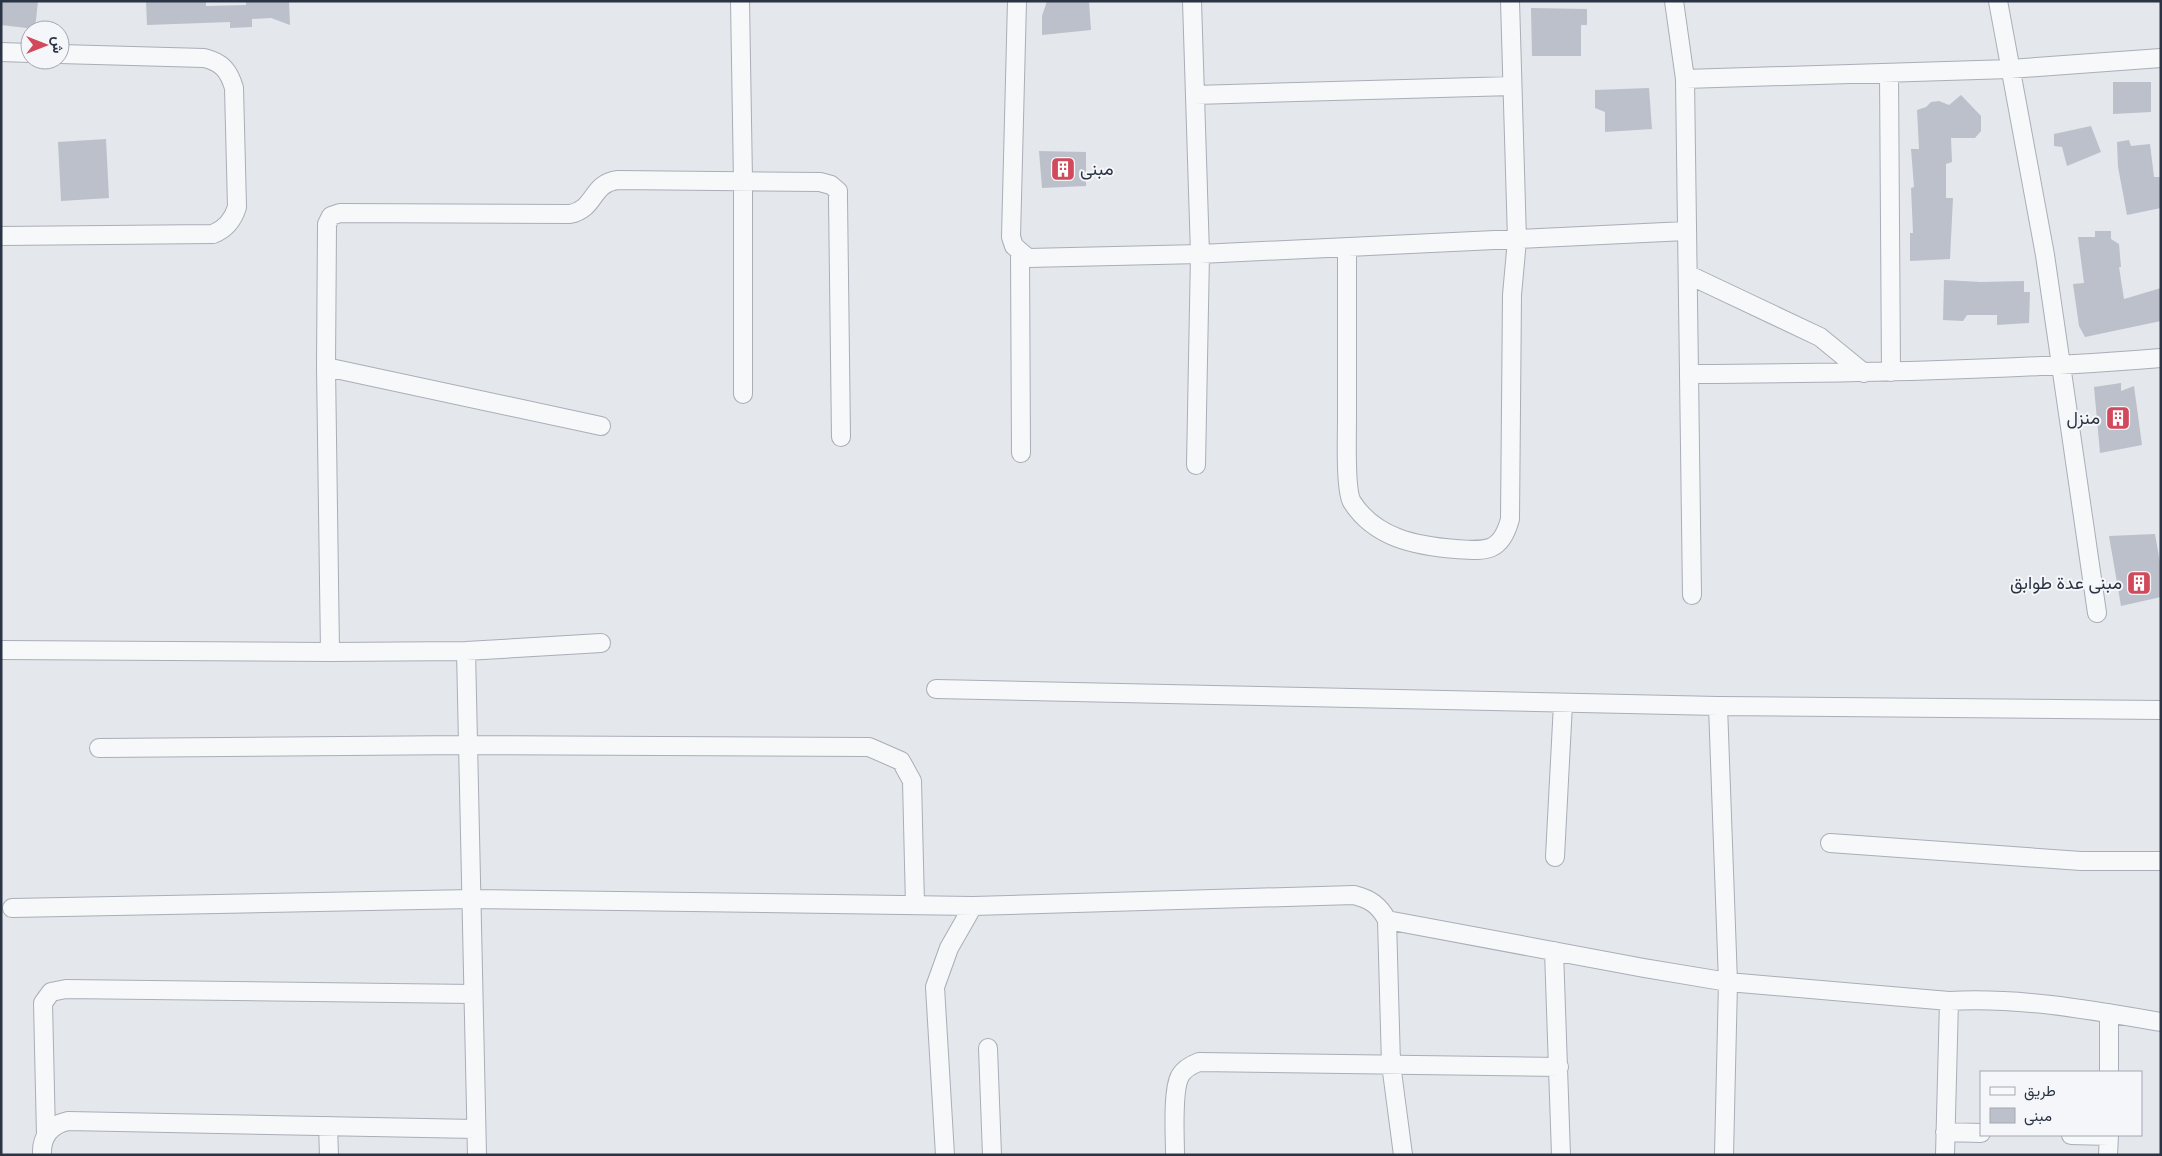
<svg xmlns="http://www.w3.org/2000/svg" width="2162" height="1156" viewBox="0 0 2162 1156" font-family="Lato,Vazirmatn,sans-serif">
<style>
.building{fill:#bbc0ca}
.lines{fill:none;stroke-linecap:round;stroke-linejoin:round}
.street-casing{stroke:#a9aeb7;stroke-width:20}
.street{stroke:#f7f8fa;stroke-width:18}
.labels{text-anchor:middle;stroke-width:4;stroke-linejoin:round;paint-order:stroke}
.poi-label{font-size:18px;fill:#2b3445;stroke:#f4f6f9;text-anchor:end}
</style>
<rect width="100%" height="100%" fill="#e4e7ec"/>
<path class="building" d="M1,1H38L35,29L1,25Z
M146,1H206V6L246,5V1H289L290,25L271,18L252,19V27L230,28V22L147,25Z
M1047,1H1089L1091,30L1042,35V16Z
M1531,8L1587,9V25H1581V56H1532Z
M2113,82H2151V112L2113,114Z
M1649,88L1652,129L1605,132V112L1595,108V90Z
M1961,95L1981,116V131L1975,138H1951L1952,162L1946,164V198H1953L1950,259L1910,261V233H1913L1911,188L1914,187L1911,149H1919L1917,110L1926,107L1931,102L1939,101L1949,105Z
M2091,126L2101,152L2067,166L2062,147L2054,146V134Z
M106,139L109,198L61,201L58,142Z
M2129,140L2131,146L2150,144L2154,177H2161V208L2127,215L2118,167L2117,142Z
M1039,151L1086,152V186L1042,188Z
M2095,231H2111V239L2119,244L2121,267H2119L2124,299L2161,288V321L2085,337L2079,326L2073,284L2084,283L2078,237H2095Z
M1944,280L1981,282L2024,281V292H2030L2029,323L1997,325V315H1967L1963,321L1943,320Z
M2121,383V391L2134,386L2142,445L2100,453L2094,387Z
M2155,534L2161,568V597L2121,606L2109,536Z"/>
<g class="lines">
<defs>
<path id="street" d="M740,1L743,181V394
M1017,1L1011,237L1014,246L1028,258L1200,254L1686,231
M1192,1L1200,254L1196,465
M1674,1L1685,79L1692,595
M1998,1L2045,255L2097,613
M1,52L30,53
M1889,73L1891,372
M1685,79L2010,69L2161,58
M1195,95L1512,86
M1,236L213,234C226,229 233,220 237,207L234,88C229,71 222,62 204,58L60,54
M1347,248C1347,305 1347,362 1347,419C1347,436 1345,490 1352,502C1375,538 1416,546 1456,549C1486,551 1501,553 1510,519L1512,295L1517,240L1510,1
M1020,253L1021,453
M1689,275L1820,337L1864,373
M326,367L601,426
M1690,374C1847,373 2004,371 2161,358
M601,643L466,651L330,652L326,367L327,224L331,216L340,213L570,214C596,209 591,183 618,180L820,182L831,185L838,191V198L841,437
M1,650L330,652
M466,651L477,1155
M936,689L1718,706L2161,710
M1718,706L1728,982L1724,1155
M99,748L467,745L869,747L901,761L912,781L915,905
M1830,843L2081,861H2161
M1555,857L1563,704
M12,908L472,899L973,906L1354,895C1370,899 1379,905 1387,920L1391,1064L1403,1155
M1387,920L1644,968L1728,982L1949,1001C2020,997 2091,1010 2161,1022
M1554,951L1561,1155
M988,1048L992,1155
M2109,1072V1013
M328,1126L329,1155
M1945,1132L1981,1133
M46,1135L43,1003L51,992L66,989L473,994
M2071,1135L2109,1136
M42,1155C41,1137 50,1125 68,1121L476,1129
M945,1155L935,987L949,948L973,906
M1175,1155C1175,1136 1172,1091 1180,1076C1184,1069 1191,1065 1199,1062L1559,1067
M1945,1155L1949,1001
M2108,1155L2109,1135"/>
</defs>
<use href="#street" class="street-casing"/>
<use href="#street" class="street"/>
</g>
<defs>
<symbol id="building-square" viewBox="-11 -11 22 22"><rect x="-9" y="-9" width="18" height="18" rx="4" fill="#d1495b" stroke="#f4f6f9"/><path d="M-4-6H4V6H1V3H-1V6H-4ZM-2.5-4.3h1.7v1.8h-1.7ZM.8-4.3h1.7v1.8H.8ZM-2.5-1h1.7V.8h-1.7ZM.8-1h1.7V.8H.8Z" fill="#fff"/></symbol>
</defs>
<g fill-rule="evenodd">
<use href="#building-square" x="1049" y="155" width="28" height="28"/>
<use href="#building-square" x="2104" y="404" width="28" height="28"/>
<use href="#building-square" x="2125" y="569" width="28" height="28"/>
</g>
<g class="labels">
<g class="poi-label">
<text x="1080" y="175" text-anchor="start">مبنى</text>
<text x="2100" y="424">منزل</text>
<text x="2122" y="589">مبنى عدة طوابق</text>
</g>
</g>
<rect width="2162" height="1156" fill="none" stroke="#2b3445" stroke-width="5"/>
<rect x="1980" y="1071" width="162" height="65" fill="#f4f6f9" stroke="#a4a8b1"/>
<rect x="1990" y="1087" width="25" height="8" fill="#f7f8fa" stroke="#a4a8b1"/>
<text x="2024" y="1096" font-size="15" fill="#2b3445">طريق</text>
<rect x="1990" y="1108" width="25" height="15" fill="#bbc0ca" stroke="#a4a8b1"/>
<text x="2024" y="1121" font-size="15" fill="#2b3445">مبنى</text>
<g transform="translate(45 45) rotate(90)"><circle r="24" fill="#f4f6f9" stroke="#a4a8b1"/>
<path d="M0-4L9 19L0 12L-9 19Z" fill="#d1495b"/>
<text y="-8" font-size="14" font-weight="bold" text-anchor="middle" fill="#2b3445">ش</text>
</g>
</svg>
